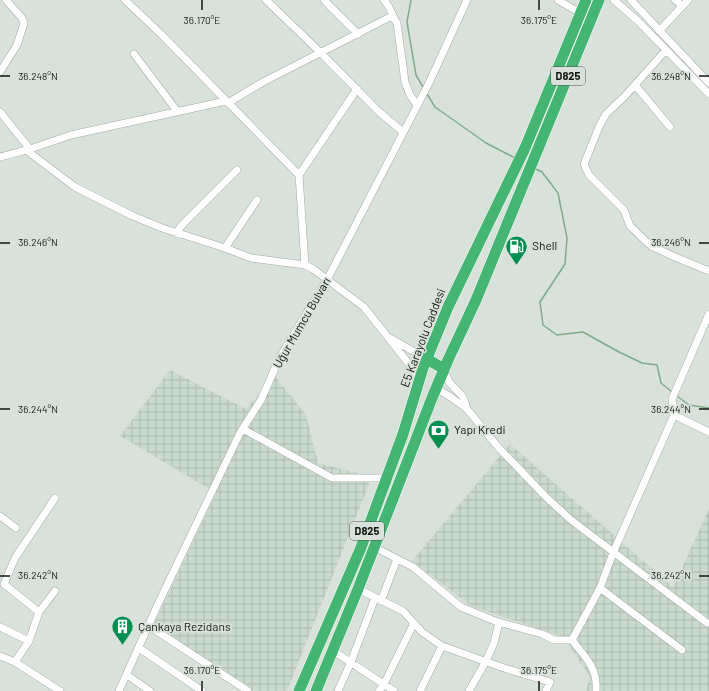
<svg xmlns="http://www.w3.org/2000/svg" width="709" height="691" viewBox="0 0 709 691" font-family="Barlow,sans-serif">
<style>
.industrial{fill:url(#industrial-grid)}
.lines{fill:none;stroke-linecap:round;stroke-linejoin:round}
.stream{stroke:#80ab8d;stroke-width:1.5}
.minor-casing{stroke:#a0aaa3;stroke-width:8}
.highway-casing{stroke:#fff;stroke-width:12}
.minor{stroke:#fff;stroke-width:7}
.highway{stroke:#45b573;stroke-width:11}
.ticks{fill:none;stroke:#131614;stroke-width:1.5}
.labels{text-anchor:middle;stroke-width:3.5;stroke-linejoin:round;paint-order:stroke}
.shield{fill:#d8e2db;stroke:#4e5350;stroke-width:1}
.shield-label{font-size:11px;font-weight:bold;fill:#131614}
.poi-label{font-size:12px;fill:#131614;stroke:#d8e2db;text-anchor:start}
.street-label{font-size:12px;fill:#131614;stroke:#d8e2db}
.ticks-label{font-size:10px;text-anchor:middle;fill:#131614;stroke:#d8e2db;stroke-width:3.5;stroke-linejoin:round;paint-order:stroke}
</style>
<defs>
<pattern id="industrial-grid" width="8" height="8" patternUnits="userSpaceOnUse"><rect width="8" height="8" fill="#cadbce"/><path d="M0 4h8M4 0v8" fill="none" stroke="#adbbb0"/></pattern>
</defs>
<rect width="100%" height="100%" fill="#d8e2db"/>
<path class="industrial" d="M170,370L246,409L275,376L306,415L318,463L372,477L287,691H248L153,626L216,493L120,436Z
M510,444L673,587L709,509V691H586L590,677L563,637L471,606L412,561Z"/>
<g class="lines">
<path class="stream" d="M411,0L407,22L416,75L423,87
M427,94L435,107L486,143L515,158
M534,168L542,172L558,193L567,238L565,264L540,302L543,325L557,335L583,332L619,352L642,363L657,365L661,383L672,392
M677,396L689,405L709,408"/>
<defs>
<path id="minor" d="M125,0L162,35L299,175L305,265
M266,0L321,53L378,111L403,132
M324,0L358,34
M384,0C391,7 392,16 397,23L405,82L410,95L417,105
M558,0L580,13
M614,0L638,21L709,94
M631,0L709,83
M675,0L683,6
M659,31L688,0
M666,50L625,96L606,114L599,127L584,164L589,175L624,210L630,226L651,246L675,257L709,271
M134,54L177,111
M0,72L17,45L24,23L22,18L6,0
M635,85L670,127
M228,103L263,82L392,16
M0,112L30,149
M26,150L75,187L133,216L162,228L225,248L251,258L305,265L313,269L364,307L420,378
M0,157L30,149L71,135L226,101
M299,175L357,89
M178,234L179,229L183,224L237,170
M225,248L257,200
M390,338L427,359
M444,369L449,382L463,397L467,409
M436,388L452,398L467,409L498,447L546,497L571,520L707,623
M674,415L709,432
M243,429L332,478H386
M0,516L16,528
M374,547L413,567L461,607L495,621L542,634L554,640H572
M600,588L682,650
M358,589L403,611L422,632L442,646L504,668L550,682L546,691
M381,601L397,559
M39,612L55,591
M149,626L248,691
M0,627L29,641
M572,640L600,588L613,553L674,415L672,399L709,314
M572,640C585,657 598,668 596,691
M139,648L202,691
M332,650L394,691
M0,656L15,662L60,691
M15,662L29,641L39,612L4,584L15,558L55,498
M127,675L150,691
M119,691L159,602L240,433L261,400L280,357L328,278L429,83L467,0
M338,691L351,662L375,598
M379,691L384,684L414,623
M420,691L442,646
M469,691L486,661L494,643L499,622"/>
<path id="highway" d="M427,359L444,369
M299,691L360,550L403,434L423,368L448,307L525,148L586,0
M316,691L358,589L432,398L448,360L476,300L599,0"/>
</defs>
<use href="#minor" class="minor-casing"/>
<use href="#highway" class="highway-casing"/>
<use href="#minor" class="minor"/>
<use href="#highway" class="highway"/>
</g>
<path class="ticks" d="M202,0V10M539,0V10M0,76H10M699,76H709M0,243H10M699,243H709M0,409H10M699,409H709M0,576H10M699,576H709M202,681V691M539,681V691"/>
<defs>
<symbol id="fuel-pin" viewBox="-11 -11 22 30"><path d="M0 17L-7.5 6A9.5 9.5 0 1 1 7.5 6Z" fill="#008f4e" stroke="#d8e2db"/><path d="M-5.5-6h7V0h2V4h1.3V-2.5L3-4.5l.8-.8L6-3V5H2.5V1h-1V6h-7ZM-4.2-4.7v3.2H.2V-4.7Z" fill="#fff"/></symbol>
<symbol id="bank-pin" viewBox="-11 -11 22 30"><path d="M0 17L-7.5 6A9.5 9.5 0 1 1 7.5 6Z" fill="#008f4e" stroke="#d8e2db"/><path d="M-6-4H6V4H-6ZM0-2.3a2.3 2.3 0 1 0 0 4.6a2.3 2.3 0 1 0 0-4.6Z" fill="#fff"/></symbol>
<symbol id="building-pin" viewBox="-11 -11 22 30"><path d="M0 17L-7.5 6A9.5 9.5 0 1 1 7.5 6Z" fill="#008f4e" stroke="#d8e2db"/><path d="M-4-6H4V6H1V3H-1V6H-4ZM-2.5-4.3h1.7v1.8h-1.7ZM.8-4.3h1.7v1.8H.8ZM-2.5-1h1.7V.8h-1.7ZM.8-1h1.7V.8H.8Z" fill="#fff"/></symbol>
</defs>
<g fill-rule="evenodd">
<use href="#fuel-pin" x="504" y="234" width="25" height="34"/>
<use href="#bank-pin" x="426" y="418" width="25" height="34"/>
<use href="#building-pin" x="110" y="614" width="25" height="34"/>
</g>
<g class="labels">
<g class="shield">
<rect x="551" y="67" width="34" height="18" rx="3"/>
<rect x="350" y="522" width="34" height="18" rx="3"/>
</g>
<g class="shield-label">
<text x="568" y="80">D825</text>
<text x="367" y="535">D825</text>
</g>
<g class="poi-label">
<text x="532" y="250">Shell</text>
<text x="454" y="434">Yapı Kredi</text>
<text x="138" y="631">Çankaya Rezidans</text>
</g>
<g class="street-label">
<text transform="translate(302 323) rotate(-60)" y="4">Uğur Mumcu Bulvarı</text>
<text transform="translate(423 338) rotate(-69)" y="4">E5 Karayolu Caddesi</text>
</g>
</g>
<g class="ticks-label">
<text x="202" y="24">36.170°E</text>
<text x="539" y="24">36.175°E</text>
<text x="38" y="80">36.248°N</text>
<text x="671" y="80">36.248°N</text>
<text x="38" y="246">36.246°N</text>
<text x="671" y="246">36.246°N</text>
<text x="38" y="413">36.244°N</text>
<text x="671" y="413">36.244°N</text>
<text x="38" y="579">36.242°N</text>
<text x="671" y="579">36.242°N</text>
<text x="202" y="674">36.170°E</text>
<text x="539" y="674">36.175°E</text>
</g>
</svg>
